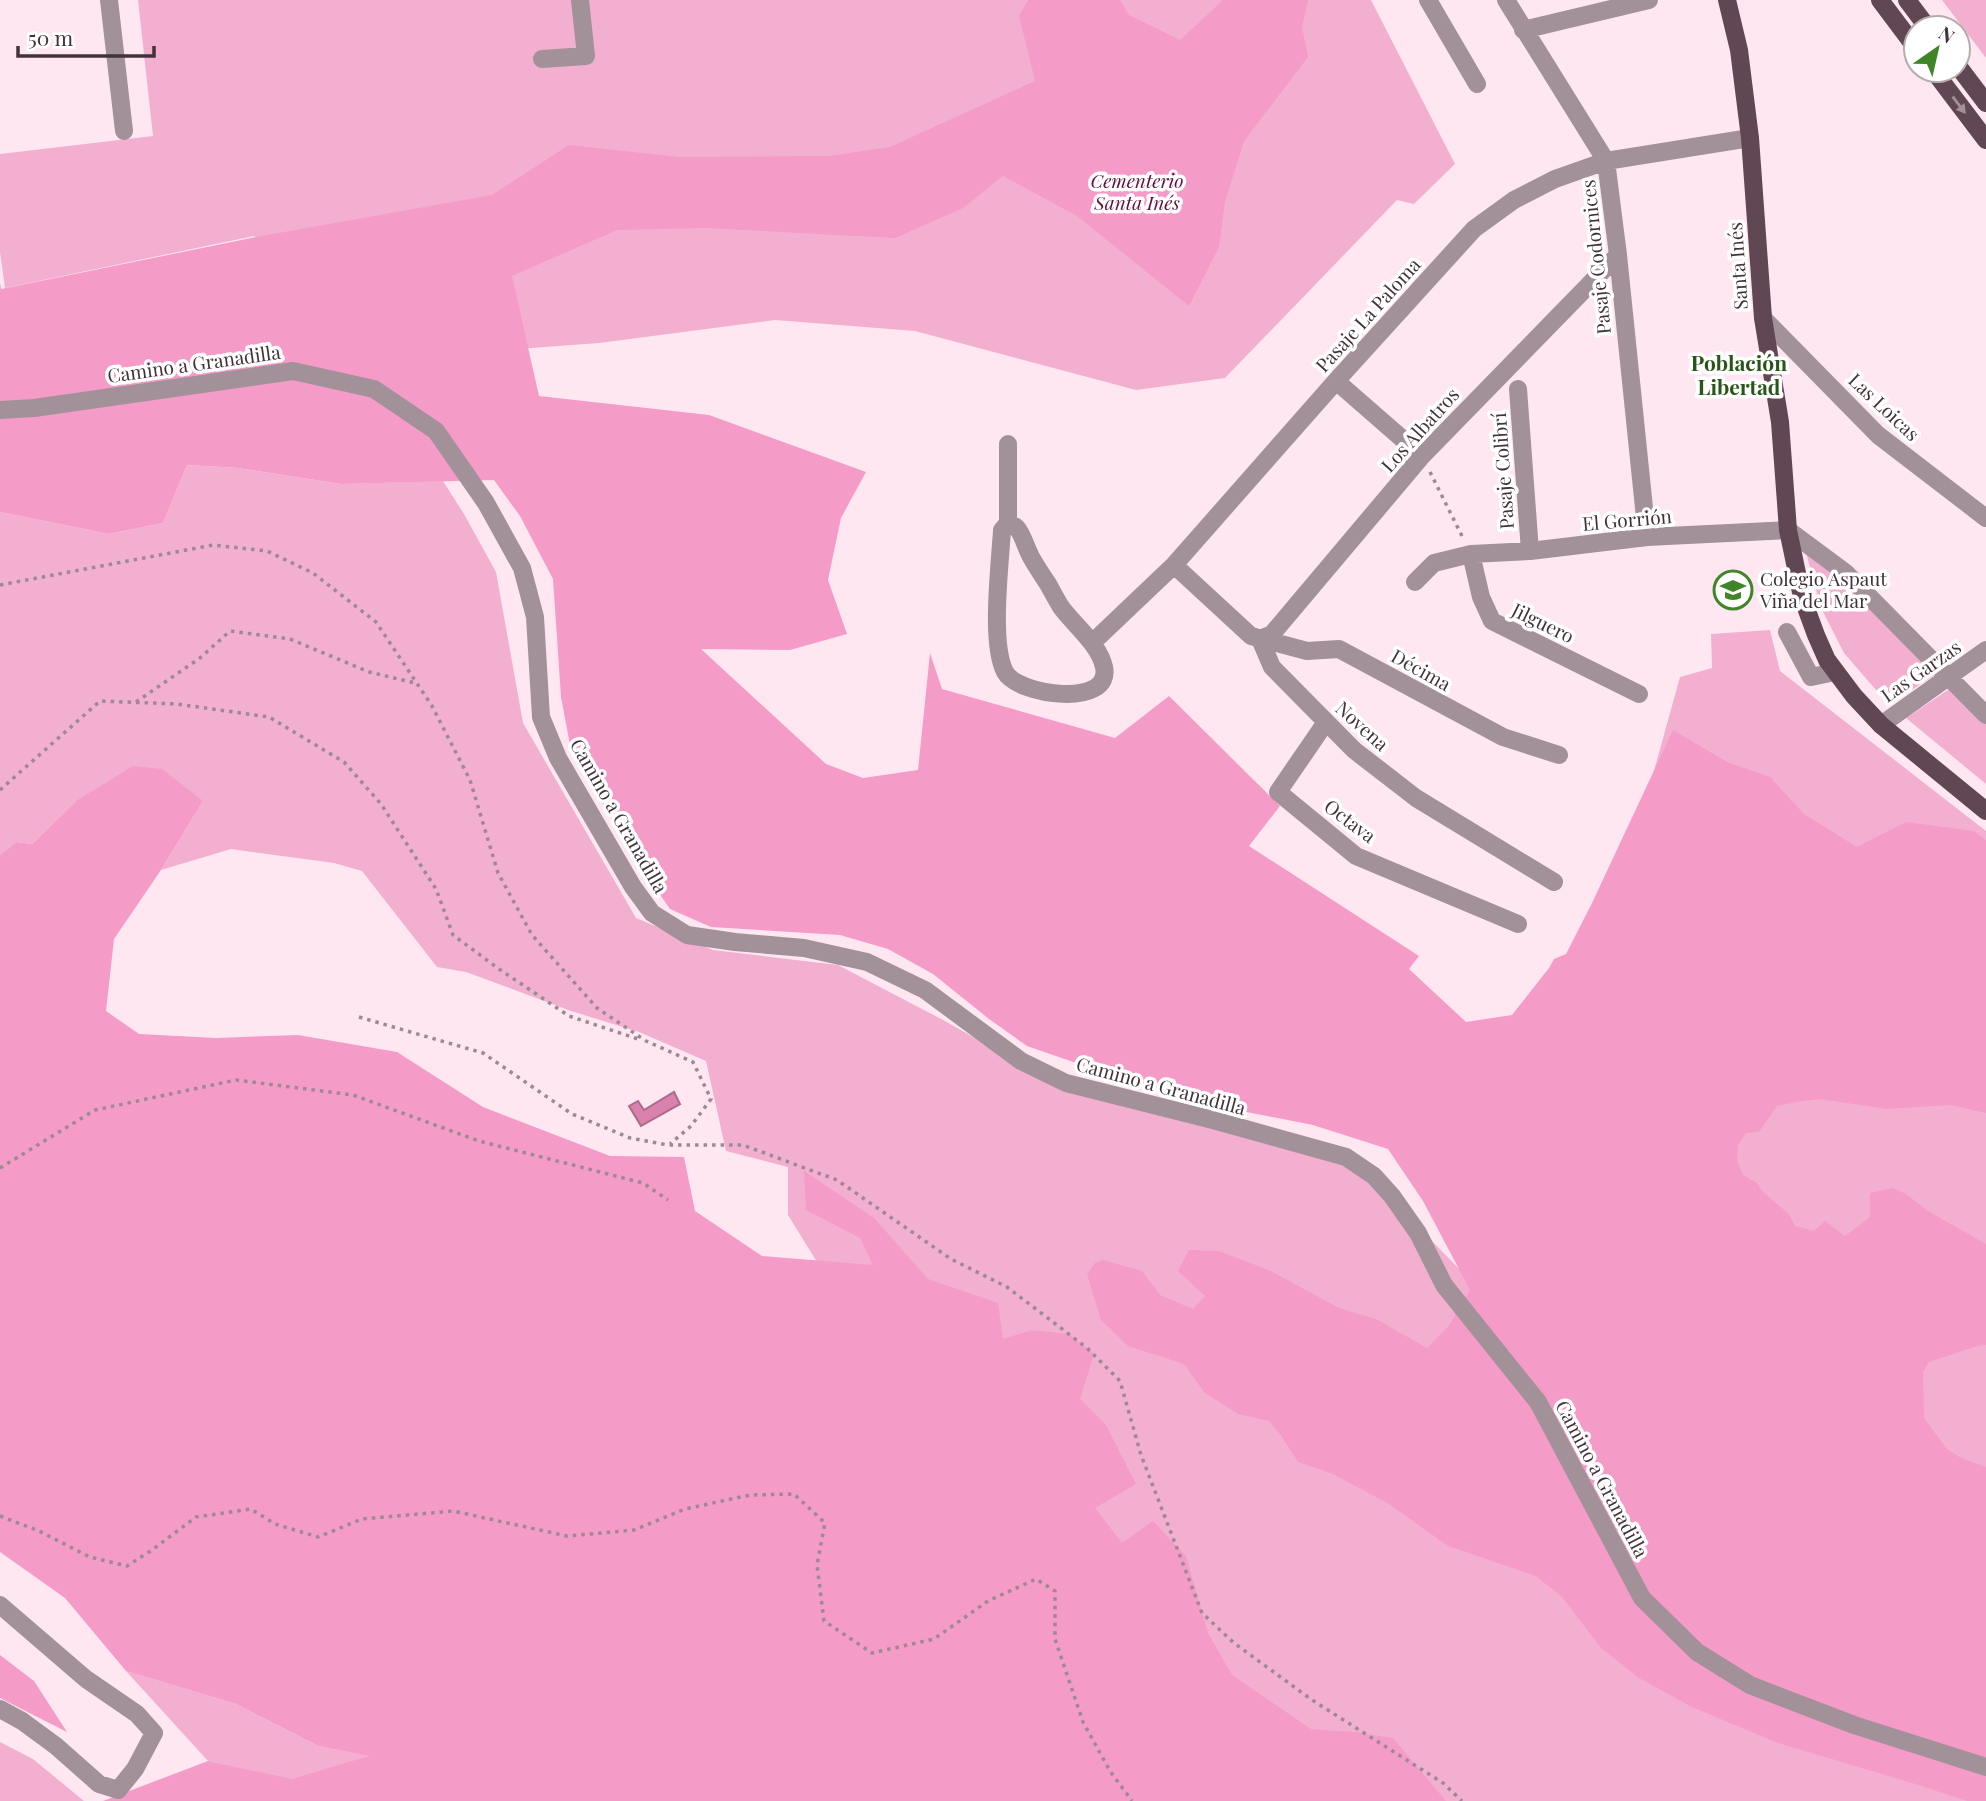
<svg xmlns="http://www.w3.org/2000/svg" width="1986" height="1801" viewBox="0 0 1986 1801" font-family="'Playfair Display',serif">
<style>
.green{fill:#f3afd0}
.forest{fill:#f59bc8}
.water{fill:#d982ae;stroke:#ac6a8b;stroke-width:2}
.lines{fill:none;stroke-linecap:round;stroke-linejoin:round}
.path{stroke:#9c8992;stroke-width:3.5;stroke-dasharray:3.5 5;stroke-linecap:butt}
.minor{stroke:#a29199;stroke-width:18}
.major{stroke:#614753;stroke-width:18}
.oneway{fill:#a09198}
.labels{text-anchor:middle;stroke-width:7;stroke-linejoin:round;paint-order:stroke}
.park-label{font-size:19px;font-style:italic;fill:#5e113f;stroke:#fff}
.street-label{font-size:19px;fill:#42333a;stroke:#fff}
.poi-label{font-size:19px;fill:#42333a;stroke:#fff;text-anchor:start}
.neighbourhood-label{font-size:21px;font-weight:bold;fill:#29541a;stroke:#fff}
</style>
<rect width="100%" height="100%" fill="#ffe7f2"/>
<path class="green" d="M138,0H1371L1455,164L1414,204L1397,200L1225,378L1136,390L915,331L775,320L599,343L407,357L254,236L5,288L0,252V154L153,136Z
M1942,0H1986V58Z
M187,465L238,468L341,484L443,481L464,514L496,572L523,723L636,918L713,950L838,965L943,1020L1060,1086L1341,1159L1385,1193L1474,1284L1647,796L1680,677L1712,668L1711,634L1770,630L1780,671L1986,831V1801H1150L788,1215V1167L726,1151L706,1061L639,1032L571,1011L466,972L437,967L362,871L334,863L231,849L161,870L203,801H76L32,844L16,842L0,855V512L109,534L163,523Z
M1805,549L1845,580L1936,674L1889,705L1844,653L1821,608Z
M1957,684L1986,716V784L1906,718Z
M126,1671L236,1704L318,1746L371,1756L292,1780L208,1761Z
M0,1742L33,1759L84,1801H0Z"/>
<path class="forest" d="M1028,0H1120L1129,15L1180,40L1223,0H1308L1302,27L1308,57L1244,141L1225,202L1219,247L1189,306L1077,216L1003,176L963,208L895,238L706,228L617,230L512,276L539,396L709,415L866,472L841,518L828,580L847,634L790,650L701,649L826,764L863,778L918,770L930,653L942,689L1115,738L1169,696L1280,806L1249,846L1419,956L1409,969L1466,1022L1512,1015L1549,968L1554,959L1566,954L1592,903L1673,730L1727,762L1770,777L1804,814L1857,847L1906,822L1974,831L1986,840V1113L1950,1105L1888,1109L1819,1099L1802,1101L1777,1106L1759,1132L1746,1133L1738,1145L1737,1160L1743,1175L1757,1183L1762,1191L1789,1214L1795,1226L1814,1231L1825,1221L1845,1236L1870,1217V1193L1893,1188L1906,1194L1928,1211L1986,1244V1345L1977,1346L1929,1362L1923,1372L1924,1418L1947,1449L1961,1458L1986,1467V1801H1967L1909,1782L1778,1743L1692,1707L1639,1678L1601,1648L1562,1597L1536,1576L1448,1546L1389,1504L1333,1474L1298,1462L1280,1434L1269,1421L1238,1414L1204,1392L1184,1364L1128,1346L1101,1320L1087,1274L1095,1263L1103,1260L1142,1271L1160,1295L1193,1309L1205,1296L1178,1271L1189,1250L1219,1251L1271,1271L1339,1308L1376,1319L1427,1348L1448,1327L1470,1290L1423,1201L1388,1149L1313,1125L1180,1099L1027,1046L989,1019L933,974L888,949L840,935L711,927L670,909L642,869L571,750L561,697L553,579L520,516L494,480L341,484L238,468L187,465L163,523L109,534L0,512V283L1,289L256,237L492,195L569,145L679,157L829,156L890,147L1035,81L1019,16Z
M133,766L162,769L203,801L161,870L114,939L106,1011L139,1034L216,1038L298,1035L397,1052L483,1107L610,1156L684,1157L695,1211L762,1256L873,1265L860,1238L806,1210L804,1171L874,1218L928,1279L998,1303L1003,1339L1032,1330L1069,1334L1094,1354L1080,1399L1106,1425L1136,1484L1095,1508L1122,1543L1153,1521L1186,1556L1208,1633L1232,1675L1311,1729L1354,1732L1393,1738L1446,1801H103L208,1761L292,1779L369,1756L318,1746L236,1704L126,1671L65,1598L0,1552V855L16,842L32,844L76,801Z
M0,1655L34,1681L67,1732L0,1698Z"/>
<path class="water" d="M674,1092L680,1104L641,1126L629,1106L638,1101L644,1110Z"/>
<g class="lines">
<path class="path" d="M1430,472L1464,540
M0,585L213,545L267,551L313,573L376,622L432,706L470,780L498,873L532,935L597,1008L646,1041L693,1062L711,1099L691,1126L670,1144
M136,702L200,658L230,631L290,639L369,672L415,683
M0,790L100,701L177,704L269,717L344,762L381,804L436,889L453,935L499,969L569,1016L641,1040
M359,1017L483,1053L572,1114L630,1138L668,1145H743L837,1180L951,1259L1007,1287L1087,1348L1120,1381L1141,1455L1202,1613L1234,1643L1312,1700L1443,1783L1462,1801
M0,1168L95,1110L236,1080L353,1095L479,1141L643,1183L668,1200
M0,1516L39,1531L90,1557L127,1566L152,1550L196,1517L251,1509L275,1524L318,1537L362,1519L453,1511L567,1536L634,1530L685,1509L750,1495L794,1494L825,1523L817,1565L824,1621L872,1653L934,1639L988,1601L1036,1579L1055,1591V1639L1083,1722L1110,1771L1132,1801"/>
<path class="minor" d="M109,0L124,131
M1428,0L1477,84
M1506,0L1606,161L1618,255L1647,537
M1523,30L1649,0
M542,59L586,56L580,0
M1763,318L1878,435L1986,518
M1336,381L1422,456
M1518,389L1530,551
M0,410L34,408L293,371L374,389L436,431L486,503L522,568L535,617L541,717L558,758L633,887L652,913L687,935L735,942L804,948L867,962L925,990L1021,1061L1066,1083L1213,1120L1346,1157L1374,1176L1392,1196L1418,1233L1444,1285L1538,1402L1642,1598L1697,1652L1750,1685L1854,1725L1986,1767
M1008,523C1011,525 1014,525 1017,528C1023,535 1026,548 1031,557C1036,566 1042,575 1048,584C1052,591 1056,599 1061,607C1074,625 1099,644 1104,667C1113,708 1018,696 1005,672C990,643 1000,565 1002,530L1008,523V444
M1471,554L1481,597L1492,621L1639,694
M1174,565L1251,636L1307,651L1339,649L1503,737L1559,755
M1415,582L1434,563L1471,554L1530,551L1647,537L1788,530L1846,573L1986,715
M1787,632L1811,677L1835,672
M1260,639L1272,634L1422,456L1618,255
M1260,639L1272,667L1354,750L1416,798L1554,882
M1092,643L1174,565L1336,381L1474,229L1514,200L1555,179L1606,161L1750,138
M1326,722L1278,792L1356,856L1518,924
M1881,725L1986,650
M0,1605L86,1679L137,1714L154,1733L135,1769L118,1790L99,1784L56,1746L22,1721L0,1709"/>
<path class="major" d="M1727,0L1739,50L1750,138L1763,318L1780,422L1788,530L1802,597L1816,635L1827,660L1854,696L1881,725L1986,811
M1880,0L1916,48
M1907,0L1928,28
M1958,66L1986,103
M1933,70L1986,140"/>
</g>
<defs><path id="oneway-solid" d="M-6-.8H1V-3.2L6.5 0L1 3.2V.8H-6Z" transform="scale(1.75)"/></defs>
<use class="oneway" href="#oneway-solid" transform="translate(1959 105) rotate(53)"/>
<defs>
<symbol id="school-ring" viewBox="-11 -11 22 22"><circle r="9.5" fill="#fff" stroke="#418529" stroke-width="1.5"/><path d="M0-5L7-2L0 1L-7-2ZM-4 1L0 2.5L4 1V4Q0 6-4 4Z" fill="#418529"/></symbol>
</defs>
<g fill-rule="evenodd">
<use href="#school-ring" x="1711" y="568" width="44" height="44"/>
</g>
<g class="labels">
<g class="park-label">
<text x="1137" y="188">Cementerio<tspan x="1137" dy="22">Santa Inés</tspan></text>
</g>
<g class="street-label">
<text transform="translate(1596 257) rotate(-96)" y="7">Pasaje Codornices</text>
<text transform="translate(1738 266) rotate(-94)" y="7">Santa Inés</text>
<text transform="translate(1368 315) rotate(-48)" y="7">Pasaje La Paloma</text>
<text transform="translate(194 364) rotate(-8)" y="7">Camino a Granadilla</text>
<text transform="translate(1884 407) rotate(43)" y="7">Las Loicas</text>
<text transform="translate(1420 430) rotate(-48)" y="7">Los Albatros</text>
<text transform="translate(1503 471) rotate(-94)" y="7">Pasaje Colibrí</text>
<text transform="translate(1627 520) rotate(-5)" y="7">El Gorrión</text>
<text transform="translate(1543 623) rotate(26)" y="7">Jilguero</text>
<text transform="translate(1421 670) rotate(29)" y="7">Décima</text>
<text transform="translate(1921 671) rotate(-35)" y="7">Las Garzas</text>
<text transform="translate(1362 726) rotate(42)" y="7">Novena</text>
<text transform="translate(619 816) rotate(60)" y="7">Camino a Granadilla</text>
<text transform="translate(1350 821) rotate(37)" y="7">Octava</text>
<text transform="translate(1161 1086) rotate(15)" y="7">Camino a Granadilla</text>
<text transform="translate(1602 1479) rotate(62)" y="7">Camino a Granadilla</text>
</g>
<g class="poi-label">
<text x="1760" y="586">Colegio Aspaut<tspan x="1760" dy="22">Viña del Mar</tspan></text>
</g>
<g class="neighbourhood-label">
<text x="1739" y="371">Población<tspan x="1739" dy="24">Libertad</tspan></text>
</g>
</g>
<g transform="translate(1937 49) rotate(34)"><circle r="33" fill="#ffffff" stroke="#b3adb0" stroke-width="2"/>
<path d="M0-5L12 26L0 18L-12 26Z" fill="#418529"/>
<text y="-10" font-size="19" font-weight="bold" text-anchor="middle" fill="#42333a">N</text>
</g>
<path d="M18 46v10h136v-10" fill="none" stroke="#42333a" stroke-width="3.5"/>
<text x="28" y="46" font-size="21" fill="#42333a" stroke="#ffffff" stroke-width="5" paint-order="stroke">50 m</text>
</svg>
